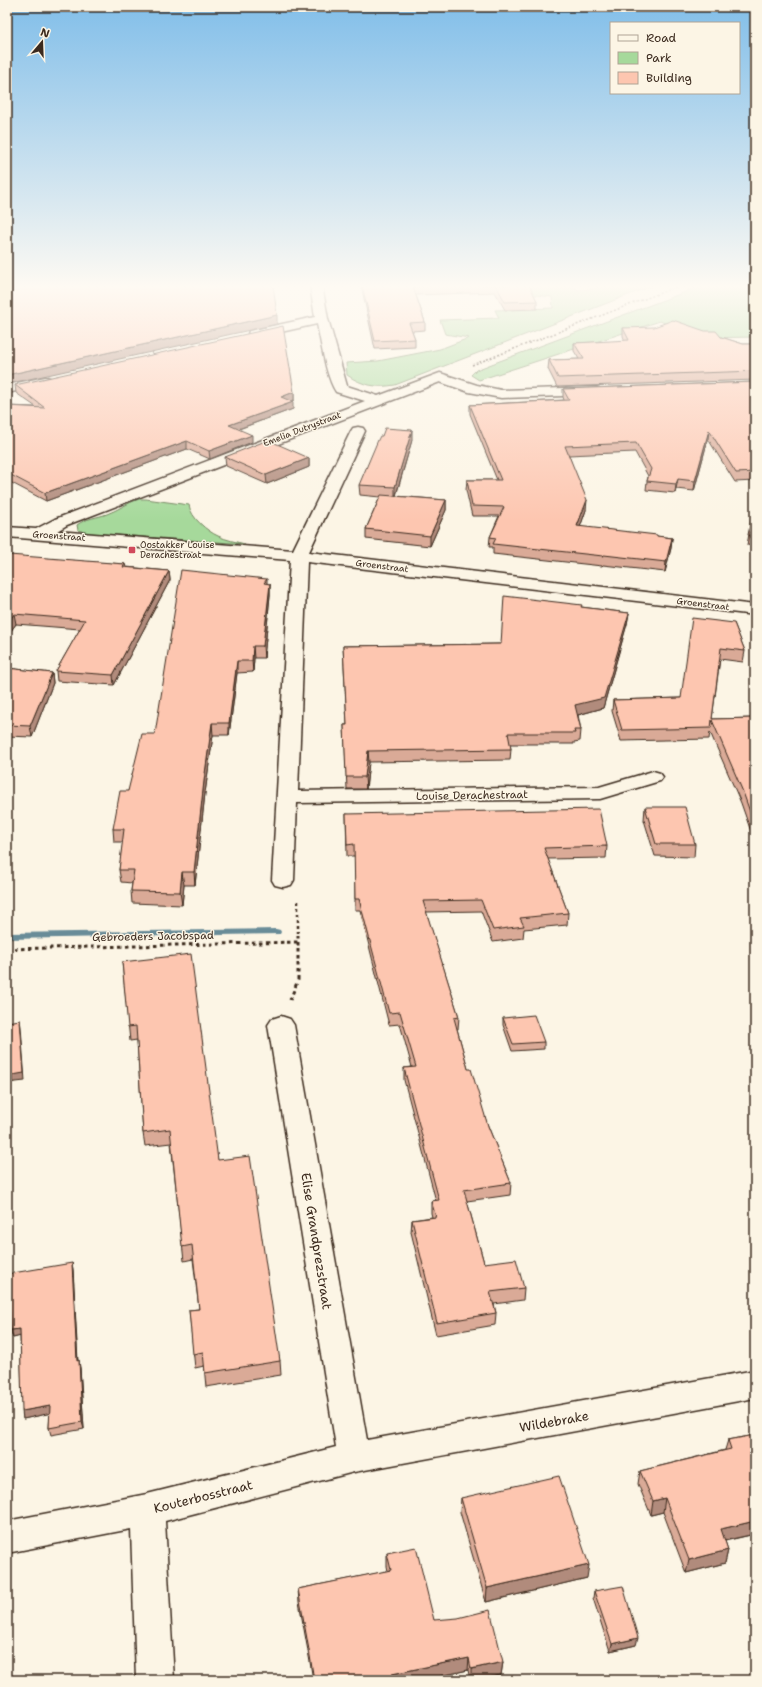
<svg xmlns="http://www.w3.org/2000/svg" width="762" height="1687" viewBox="0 0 762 1687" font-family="'Shantell Sans',sans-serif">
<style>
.green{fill:#a6d99b;stroke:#70825c}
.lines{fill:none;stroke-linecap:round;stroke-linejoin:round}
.stream{fill:#698c98;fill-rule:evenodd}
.minor-casing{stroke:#3b2a1e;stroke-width:3}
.path-far2{stroke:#3b2a1e;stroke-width:1.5;stroke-dasharray:2 2;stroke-linecap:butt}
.path-far1{stroke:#3b2a1e;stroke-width:2.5;stroke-dasharray:3 3;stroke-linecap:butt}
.path{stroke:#3b2a1e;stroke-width:3;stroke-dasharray:3.5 3.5;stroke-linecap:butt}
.minor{fill:#fcf5e5;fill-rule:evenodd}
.wall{fill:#daaa97;stroke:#3b2a1e}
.shaded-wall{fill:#b18b7b;stroke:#3b2a1e}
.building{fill:#fdc6b0;stroke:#3b2a1e}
.poi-dot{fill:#d1495b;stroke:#fcf5e5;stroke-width:1.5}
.labels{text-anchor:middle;stroke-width:3;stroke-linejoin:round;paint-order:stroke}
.far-street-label{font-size:9px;fill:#3b2a1e;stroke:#fcf5e5}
.far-poi-label{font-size:9px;fill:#3b2a1e;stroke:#fcf5e5;text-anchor:start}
.street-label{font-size:11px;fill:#3b2a1e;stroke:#fcf5e5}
.near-street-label{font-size:13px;fill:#3b2a1e;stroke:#fcf5e5}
</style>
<rect width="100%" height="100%" fill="#fcf5e5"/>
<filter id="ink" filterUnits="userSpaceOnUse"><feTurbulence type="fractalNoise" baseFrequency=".025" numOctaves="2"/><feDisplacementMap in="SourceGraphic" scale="8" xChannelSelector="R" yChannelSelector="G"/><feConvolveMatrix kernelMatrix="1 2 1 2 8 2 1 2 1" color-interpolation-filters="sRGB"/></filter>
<g filter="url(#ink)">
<path class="green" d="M519,285H568L578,290L593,289L603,285H654L395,385C377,388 363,386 347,375L346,363L378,361L440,349L469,338L445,334L440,320L499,318L495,310L553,308L552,297L528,294Z
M704,285H755V337L701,338L660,321L479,380L471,375L476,370L489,365Z
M139,499H146L189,505C191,518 207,531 218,536C226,540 237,542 245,544L88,533L78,530L77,525C86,518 96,518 107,514C118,510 127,503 139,499Z"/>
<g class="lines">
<path class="stream" d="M276,929L280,930L281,932L280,934L7,939V933Z"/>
<defs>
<path id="minor" d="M310,285H322L328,319L347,386L378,396L440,373L477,385L501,390L594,387L599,388L601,391L599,394L594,395L501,398L469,392L440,382L67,525L57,531L293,550L351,431L353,428L358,427L363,428L365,431L309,552L755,605V615L307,562L298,791L599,787L653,771L660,773L663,777L660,781L600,799L297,803L294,880L291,885L283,887L275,885L272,880L290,560L7,537V527L36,529L55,519L365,401L336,392C326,377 321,342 317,324L254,338L249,337L248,334L249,331L315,317Z
M45,377L50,378L52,381L50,384L7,393V385Z
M281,1016L290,1019L294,1025L367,1440L755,1370V1398L354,1472L165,1521L174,1680H136L131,1529L7,1553V1521L147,1494L336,1447L268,1025L272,1019Z"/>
</defs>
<use href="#minor" class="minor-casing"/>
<path class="path-far2" d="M148,350L157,356
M472,365L681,285"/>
<path class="path-far1" d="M298,901V933"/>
<path class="path" d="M7,949L299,942
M290,1000L298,980V932"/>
<use href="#minor" class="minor"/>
</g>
<path class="wall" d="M361,285H529L537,301V309L505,310L495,292L416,295L425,322V330L412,331L415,339V347L375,349Z
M623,328L721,337L743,344H755V380L557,387L548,369L549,360L579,359L574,351V343L625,341L623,336Z
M755,382V481L735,482L708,439L694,491L676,489L675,493L646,490L647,481L648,476L635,452L569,455L586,510L580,527L672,538L671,548L665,572L603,565L602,566L493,554V547H489L490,537L499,516H472L466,490L467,480H497L470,414V405L564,400L563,397V389Z
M15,385L294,392V400L291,401L293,409L239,429L252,442L210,459L187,449L46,501L10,482L7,486V406L36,407L16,393Z
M412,440L396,496L446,500V510L430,546L366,539V529L380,497L360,495L359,485Z
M225,457L309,458V467L267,484L226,466Z
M755,501V546L747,545Z
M7,557L125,564L126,567L169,571L170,580L114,685L57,681L56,671L80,629L16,624L7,636Z
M267,579V584H270V595L264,658H254L253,672L237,673L229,735H213L205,793L195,885H184L182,905L132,903L131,891L132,883L121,882L119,870L123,842H114L113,829L128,791L155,734Z
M581,607L629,613L627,624L603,708L578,715L581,730L580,741L574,742V744H510L511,749L510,760L369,762L366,789H347L344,725H347L343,646L501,644Z
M734,623L745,651L743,662L720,659L712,719L755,718V843L741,803L710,732L709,739L621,741L612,711L613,700L681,698Z
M7,668L52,673L53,683L32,737L7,736Z
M645,807L695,844L694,857L655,856L644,820Z
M346,814L607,846L606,858L548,859L568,913L567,925L524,929L523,938L493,942L481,911L426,912L459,1017L458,1029H457L468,1069L488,1126L511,1183L510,1195L467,1201L484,1263L524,1288L523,1300L494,1304L496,1313L495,1325L436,1335L411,1232L412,1220L432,1217L431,1213V1201H436L404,1080V1068L412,1067L400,1024L389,1025L360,910H355V856H347Z
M122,962L218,1160L280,1361L281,1375L206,1387L204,1366L195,1368L189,1310L199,1309L193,1259L184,1261L171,1143L145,1146L143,1133L137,1040L130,1041Z
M503,1018L544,1042V1049L512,1051L503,1025Z
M72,1263L73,1270L78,1361L80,1368L84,1429L51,1435L49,1428L50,1413L23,1419L20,1336L13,1338L11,1330Z
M755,1435V1534L725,1541L728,1550L725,1563L686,1573L663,1512L651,1515L638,1484L640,1471L725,1450L728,1440Z
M461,1498L587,1578L486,1602L460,1512Z
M387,1553L434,1620L503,1662L501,1675L478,1680H470L468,1670L423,1680H313L310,1662L299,1602L298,1589L388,1571L387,1566Z
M594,1591L636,1645L610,1651L593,1598Z"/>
<path class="shaded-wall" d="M277,315V324L7,384V375Z
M294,392V400L282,404L281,397Z
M293,402V409L230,432L229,425Z
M412,430V440L395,498V487Z
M709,430L708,439L694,491L695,481Z
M252,435V442L210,459L209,451Z
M187,441V449L46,501L45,493Z
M309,458V467L267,484L266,475Z
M9,474L10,482L7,486V477Z
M678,479L676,489L675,493L676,484Z
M446,500V510L430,546V536Z
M587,500L586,510L577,536V526Z
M672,538L671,548L665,572L666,562Z
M169,571L170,580L114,685L113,675Z
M270,584V595L264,658L263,646Z
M629,613L627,624L603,708L574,716L575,705Z
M14,614L16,624L7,636V624Z
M253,646L254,658L253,672L252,661Z
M237,661V673L229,735V723Z
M52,673L53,683L32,737L30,726Z
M212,723L213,735L205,793L195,885L194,872L204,781Z
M368,751L369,762L366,789L365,777Z
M182,872L184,885L182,905L180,892Z
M20,1020L21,1027L25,1081L7,1083V1076Z
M72,1263L73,1270L78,1368L77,1361Z
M20,1329L21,1336L13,1338L11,1330Z
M79,1360L80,1368L84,1429L82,1422Z
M50,1406L52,1413L23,1419L22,1411Z
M665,1498L663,1512L651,1515L653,1501Z
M755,1521V1534L718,1542L721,1529Z
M728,1550L725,1563L686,1573L689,1560Z
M589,1565L587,1578L486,1602L487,1588Z
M638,1638L636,1645L610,1651L612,1644Z
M7,1657V1658L9,1680H7Z
M469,1658L468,1670L423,1680H392V1674Z
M503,1662L501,1675L478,1680H471V1669Z"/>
<path class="building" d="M7,285H273L277,315L7,375Z
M362,285H468L413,287L425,322L409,323L415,339L375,341Z
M496,285H529L537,301L505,302Z
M673,320L705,331H716L721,337L743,344H755V371L558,378L549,360L584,359L574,343L629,340L623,328L654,327Z
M283,326L294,392L281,397L293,402L229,425L252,435L209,451L187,441L45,493L9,474L7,477V406L45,408L15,385Z
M755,382V472L736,473L709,430L695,481L678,479L676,484L647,481L651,469L636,443L565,446L587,500L577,526L657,535V536L672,538L666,562L604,555L603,556L493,544L496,538L490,537L504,507L472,506L467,480H501L470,405L569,400L563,389Z
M385,428L412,430L395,487L359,485L378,440L380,436H382Z
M268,440L309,458L266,475L225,457Z
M381,495L446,500L430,536L366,529Z
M755,501V536L748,535Z
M9,555L125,564L123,567L169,571L113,675L56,671L85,620L14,614L7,624V557Z
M181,570L267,579L264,583L270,584L263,646H253L252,661H237L229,723H212L204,781L194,872H182L180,892L131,891L134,870H119L124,829H113L120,791H128L142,734H155Z
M504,596L582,605L581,607L629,613L604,698L575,705L581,730H574L575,733H508L511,749L368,751L365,777H346L344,725H347L343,646L501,644Z
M692,618L734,623L745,651L721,648L712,719L755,718V826L743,792L712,720L711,728L622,730L613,700L681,698Z
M7,668L52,673L30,726L7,725Z
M645,807H685L695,844H656Z
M599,809L607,846L544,848L568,913L520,918L524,926L493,930L481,900L423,901L459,1017L454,1018L468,1069H471L488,1126L511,1183L464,1190L484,1263L516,1259L524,1288L490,1292L496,1313L437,1323L412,1220L436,1217L431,1201L439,1200L404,1068L416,1067L400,1012L389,1013L359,899H355L354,844L347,845L346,814Z
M191,954L218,1160L250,1156L280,1361L205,1373L203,1352L193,1354L189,1310L199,1309L192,1245L182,1247L170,1129L143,1133L136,1026L128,1027L122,962Z
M534,1015L544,1042L513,1044L503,1018Z
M20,1020L24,1073L7,1076V1022Z
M72,1263L77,1361L79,1360L82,1422L49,1428L50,1406L22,1411L20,1329L11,1330L7,1274Z
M755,1435V1521L721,1529L728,1550L689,1560L665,1498L653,1501L640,1471L731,1449L728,1440Z
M559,1476L589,1565L487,1588L461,1498Z
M416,1547L434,1620L458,1618L490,1610L503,1662L471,1669L469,1658L392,1674L393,1680H314L309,1650L298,1589L391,1570L387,1553Z
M623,1586L638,1638L612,1644L594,1591Z"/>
</g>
<linearGradient id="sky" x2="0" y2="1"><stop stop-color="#81bee9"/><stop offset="0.55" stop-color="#fefaf3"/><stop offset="1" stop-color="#fefaf3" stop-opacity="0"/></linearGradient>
<rect width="762" height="521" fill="url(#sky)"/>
<rect class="poi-dot" x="128" y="546" width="8" height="8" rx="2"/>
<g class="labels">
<g class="far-street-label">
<text transform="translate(302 429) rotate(-21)" y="3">Emelia Dutrystraat</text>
<text transform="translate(59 536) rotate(4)" y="3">Groenstraat</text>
<text transform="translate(382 566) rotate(7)" y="3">Groenstraat</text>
<text transform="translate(703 604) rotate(7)" y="3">Groenstraat</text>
</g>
<g class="far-poi-label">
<text x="140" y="548">Oostakker Louise<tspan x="140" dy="10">Derachestraat</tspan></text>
</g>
<g class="street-label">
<text transform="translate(472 795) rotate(-1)" y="4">Louise Derachestraat</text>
<text transform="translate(153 936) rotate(-1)" y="4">Gebroeders Jacobspad</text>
</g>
<g class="near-street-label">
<text transform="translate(317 1241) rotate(81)" y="5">Elise Grandprezstraat</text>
<text transform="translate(554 1421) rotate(-10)" y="5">Wildebrake</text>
<text transform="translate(203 1496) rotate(-14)" y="5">Kouterbosstraat</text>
</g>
</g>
<rect width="762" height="1687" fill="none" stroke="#fcf5e5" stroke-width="24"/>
<rect x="12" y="12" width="738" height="1663" fill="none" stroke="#3b2a1e" stroke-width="1.5" filter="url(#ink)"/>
<rect x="610" y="22" width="130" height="72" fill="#fcf5e5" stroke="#afa495"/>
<rect x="618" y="35" width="20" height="6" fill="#fcf5e5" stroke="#afa495"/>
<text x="646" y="42" font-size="12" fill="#3b2a1e">Road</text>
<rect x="618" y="52" width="20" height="12" fill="#a6d99b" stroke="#afa495"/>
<text x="646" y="62" font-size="12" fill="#3b2a1e">Park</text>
<rect x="618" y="72" width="20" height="12" fill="#fdc6b0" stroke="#afa495"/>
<text x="646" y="82" font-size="12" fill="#3b2a1e">Building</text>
<g transform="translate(42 42) rotate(19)" stroke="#fcf5e5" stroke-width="3" paint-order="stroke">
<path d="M0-3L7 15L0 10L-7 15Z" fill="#3b2a1e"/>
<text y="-6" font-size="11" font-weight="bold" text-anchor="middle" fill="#3b2a1e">N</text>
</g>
</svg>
